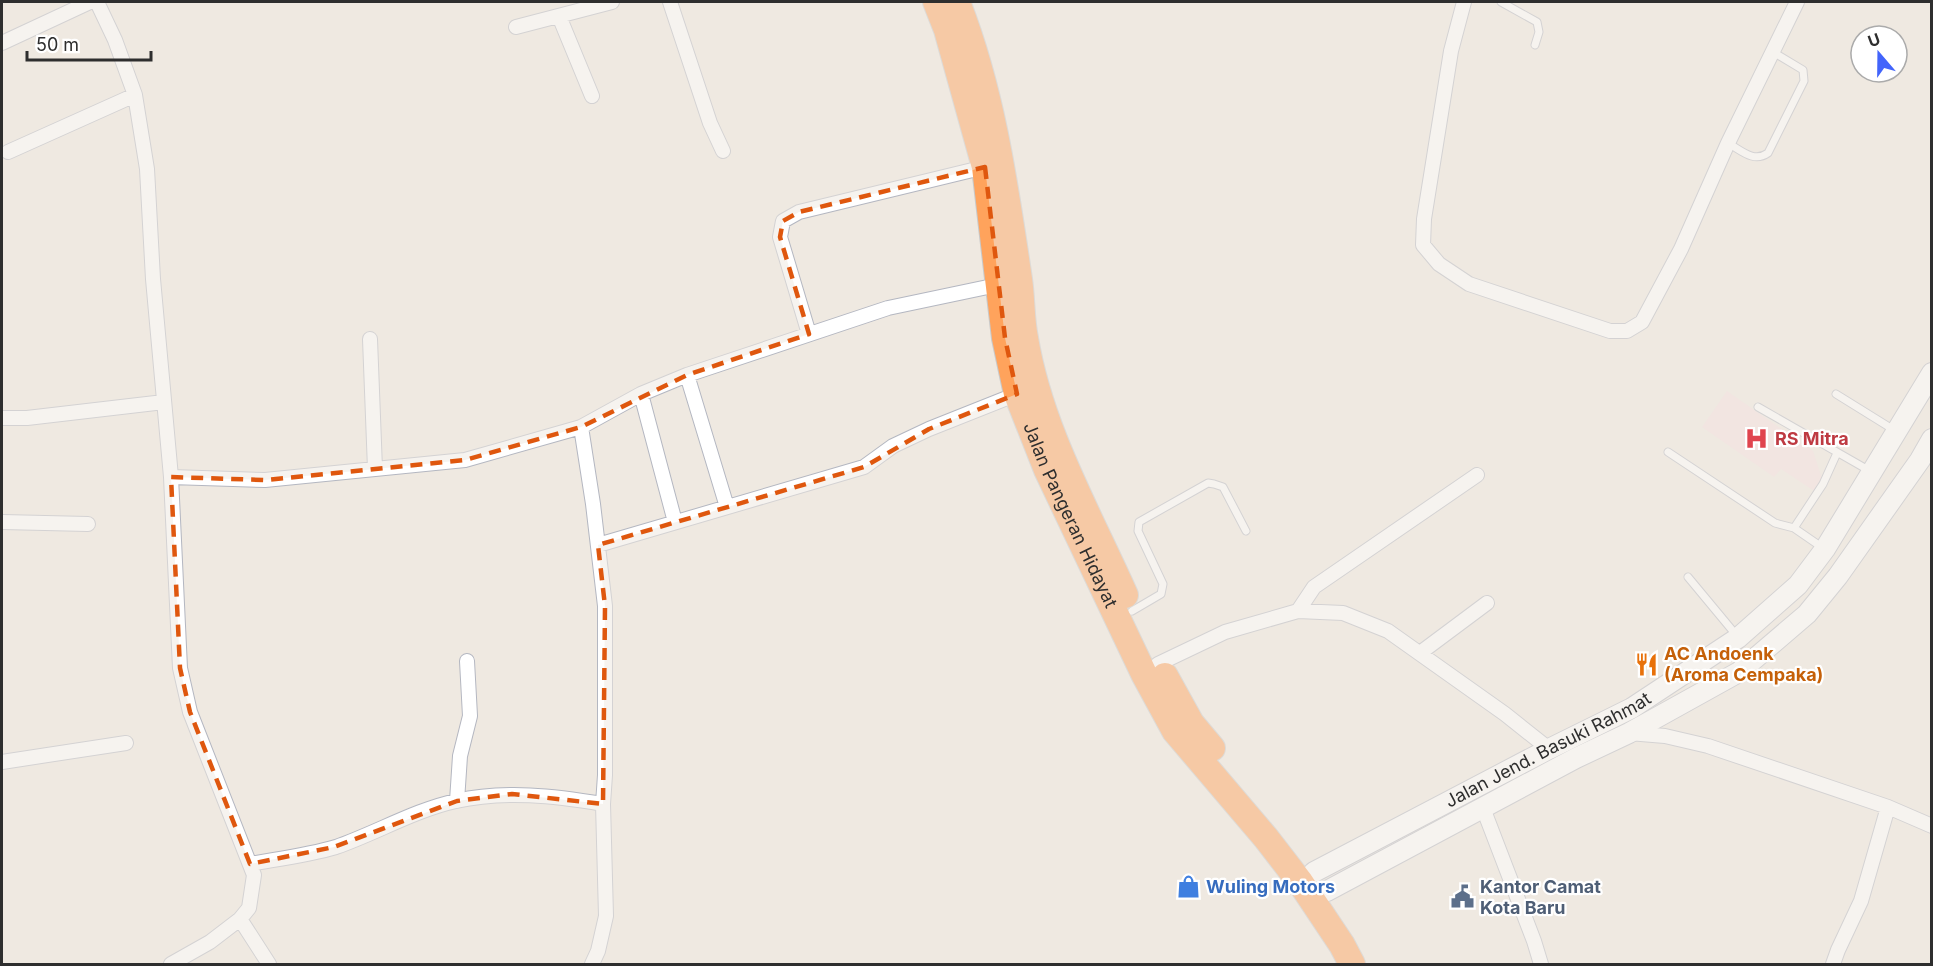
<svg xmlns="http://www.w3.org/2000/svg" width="1933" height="966" viewBox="0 0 1933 966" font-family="Inter,sans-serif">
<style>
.medical{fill:#f5dfe0}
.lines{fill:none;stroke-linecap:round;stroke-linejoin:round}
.lane-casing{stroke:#b4b7c1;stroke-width:9}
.street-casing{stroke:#b4b7c1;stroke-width:16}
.secondary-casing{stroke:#b4b7c1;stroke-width:22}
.highway-casing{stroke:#c9c9c9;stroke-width:28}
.lane{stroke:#fff;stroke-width:7}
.street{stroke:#fff;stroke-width:14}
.secondary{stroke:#fff;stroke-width:20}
.highway{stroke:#ffa35c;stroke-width:26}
.marked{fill:none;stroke:#df570e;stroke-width:4.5;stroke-dasharray:12 8;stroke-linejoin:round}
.labels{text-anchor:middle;stroke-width:4.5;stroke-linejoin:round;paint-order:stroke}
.health-label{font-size:18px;font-weight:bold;fill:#be3a42;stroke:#fff;text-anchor:start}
.street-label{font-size:18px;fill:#2e2e2e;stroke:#fff}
.food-label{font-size:18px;font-weight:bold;fill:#c56008;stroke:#fff;text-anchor:start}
.shop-label{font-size:18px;font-weight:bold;fill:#366cbe;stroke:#fff;text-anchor:start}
.service-label{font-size:18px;font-weight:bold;fill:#4e5e75;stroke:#fff;text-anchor:start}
</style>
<rect width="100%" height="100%" fill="#efe9e1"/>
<path class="medical" d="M1727,391L1813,451L1822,479L1814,491L1781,469L1774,477L1702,427Z"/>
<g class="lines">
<defs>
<path id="lane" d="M1501,2L1537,22L1539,32L1535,45
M1728,143C1742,151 1754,163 1768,153L1804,81L1803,70L1773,52
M1836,394L1894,430
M1758,407L1870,471
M1668,452L1775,523L1794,528L1823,548
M1794,528L1823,484L1837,453
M1688,577L1737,636
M1132,611L1161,594L1163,584L1138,531L1139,522L1208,483L1214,484L1223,487L1246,531"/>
<path id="street" d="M97,2L115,40L135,95L147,169L153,279L171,477L265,480L465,460L581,427L641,394L687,375L888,308L1002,284
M670,2L710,123L723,151
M1464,2L1451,51L1424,219L1423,245L1439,264L1469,284L1610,331H1627L1642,322L1681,249L1728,143L1797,2
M559,16L592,96
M516,27L612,2
M2,43L90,2
M8,152L135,95
M809,334L780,237L783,221L799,212L985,167
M370,339L375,469
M687,375L727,507
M641,394L675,522
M2,418H27L164,402
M581,427L593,504L605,606V775L603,804L606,916L598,951L592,964
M2,522L88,524
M598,545L864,467L893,446L929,429L1017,394
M1298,611L1314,587L1477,475
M1420,653L1487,603
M1158,664L1225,632L1298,611L1343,613L1388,631L1505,714L1549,749
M1629,733L1665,736L1708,746L1888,807L1932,826
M2,762L126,743
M457,801L460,756L470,716L467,661
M1483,808L1534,941L1541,964
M250,864C278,859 309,855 336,847C376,833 415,810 456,801C505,790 555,796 603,804
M240,919L269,964
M171,964L210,942L240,919L249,908L254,875L190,712L180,668L171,477
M1833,964L1838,950L1861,901L1888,807"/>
<g id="secondary">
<path id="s1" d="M1314,872L1549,749L1632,708L1738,638L1798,585L1825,549L1932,373"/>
<path d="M1327,891L1576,758L1629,733L1739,672L1807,614L1838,576L1920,460L1932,439"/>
</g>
<g id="highway">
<path id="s2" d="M936,2L947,30L985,167L1005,338L1017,394L1047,470L1144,674L1175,731L1266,838L1300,882L1342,945L1352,964"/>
<path d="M957,2C992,91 1005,185 1019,279C1022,299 1021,319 1025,338C1040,429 1088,512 1125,595"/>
<path d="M1165,676L1191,723L1212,748"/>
</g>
</defs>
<use href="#lane" class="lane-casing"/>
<use href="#street" class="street-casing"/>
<use href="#secondary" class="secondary-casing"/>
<use href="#highway" class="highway-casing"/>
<use href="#lane" class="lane"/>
<use href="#street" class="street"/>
<use href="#secondary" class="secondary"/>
<use href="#highway" class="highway"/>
</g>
<path d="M0 0H1933V966H0ZM985,167L1005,338L1017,394L929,429L864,467L598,545L605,606L603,804L512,794L457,801L334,847L250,864L190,712L180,668L171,477L265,480L465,460L581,427L687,375L809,334L780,237L783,221L799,212Z" fill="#efe9e1" fill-opacity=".55" fill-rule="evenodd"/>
<path class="marked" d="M985,167L1005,338L1017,394L929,429L864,467L598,545L605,606L603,804L512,794L457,801L334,847L250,864L190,712L180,668L171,477L265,480L465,460L581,427L687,375L809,334L780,237L783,221L799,212Z"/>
<defs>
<symbol id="hospital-bare" viewBox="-9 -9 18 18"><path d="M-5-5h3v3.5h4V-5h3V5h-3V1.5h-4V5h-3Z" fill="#e0444e" stroke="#fff" stroke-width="2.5" paint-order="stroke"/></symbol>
<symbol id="restaurant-bare" viewBox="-9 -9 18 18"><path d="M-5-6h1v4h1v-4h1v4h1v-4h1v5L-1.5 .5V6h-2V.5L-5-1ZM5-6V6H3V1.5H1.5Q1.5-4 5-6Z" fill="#e8710a" stroke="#fff" stroke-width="2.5" paint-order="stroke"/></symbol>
<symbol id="shop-bare" viewBox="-9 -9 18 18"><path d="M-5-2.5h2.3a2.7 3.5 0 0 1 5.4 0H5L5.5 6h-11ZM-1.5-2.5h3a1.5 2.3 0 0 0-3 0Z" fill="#3f7fe0" stroke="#fff" stroke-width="2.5" paint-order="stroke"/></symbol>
<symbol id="civic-bare" viewBox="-9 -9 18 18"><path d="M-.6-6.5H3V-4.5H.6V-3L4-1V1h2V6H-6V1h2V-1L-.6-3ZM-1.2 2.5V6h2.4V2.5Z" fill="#5c6f8a" stroke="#fff" stroke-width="2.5" paint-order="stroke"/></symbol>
</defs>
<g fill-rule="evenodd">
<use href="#hospital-bare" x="1740" y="422" width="33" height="33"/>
<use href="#restaurant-bare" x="1630" y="648" width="33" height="33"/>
<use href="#shop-bare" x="1172" y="870" width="33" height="33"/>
<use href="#civic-bare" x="1446" y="880" width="33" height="33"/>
</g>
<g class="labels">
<g class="health-label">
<text x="1775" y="445">RS Mitra</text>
</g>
<g class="street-label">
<text dy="6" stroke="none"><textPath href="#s2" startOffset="534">Jalan Pangeran Hidayat</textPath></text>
<text dy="6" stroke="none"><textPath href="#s1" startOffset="264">Jalan Jend. Basuki Rahmat</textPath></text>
</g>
<g class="food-label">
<text x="1664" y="660">AC Andoenk<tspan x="1664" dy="21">(Aroma Cempaka)</tspan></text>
</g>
<g class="shop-label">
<text x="1206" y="893">Wuling Motors</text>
</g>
<g class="service-label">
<text x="1480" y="893">Kantor Camat<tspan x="1480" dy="21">Kota Baru</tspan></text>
</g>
</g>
<rect width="1933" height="966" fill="none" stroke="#2e2e2e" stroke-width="6"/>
<g transform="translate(1879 54) rotate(340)"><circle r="28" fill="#ffffff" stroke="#ababab" stroke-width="1.5"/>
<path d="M0-4.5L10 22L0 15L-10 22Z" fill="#4264fb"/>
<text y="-9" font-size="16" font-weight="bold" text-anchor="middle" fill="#2e2e2e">U</text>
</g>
<path d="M27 51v9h124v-9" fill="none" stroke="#2e2e2e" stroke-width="3"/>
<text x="36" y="51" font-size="18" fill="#2e2e2e" stroke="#ffffff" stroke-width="4.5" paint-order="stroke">50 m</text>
</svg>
